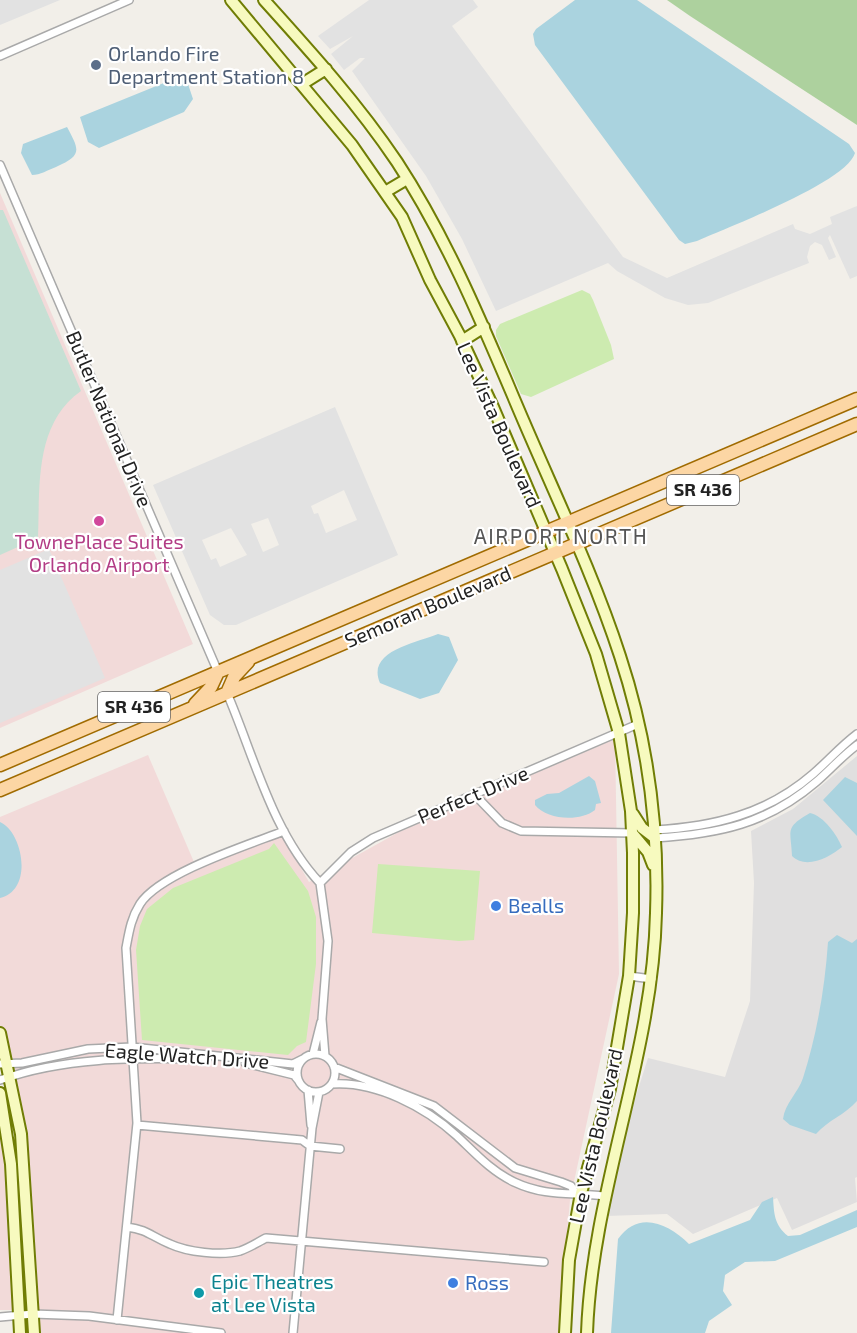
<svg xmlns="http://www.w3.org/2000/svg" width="857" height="1333" viewBox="0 0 857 1333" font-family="'Exo 2',sans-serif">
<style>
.residential{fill:#e0dfdf}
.commercial{fill:#f2dad9}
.grass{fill:#cdebb0}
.forest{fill:#add19e}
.wetland{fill:#c6e0d4}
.parking{fill:#e2e2e2;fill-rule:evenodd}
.water{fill:#aad3df}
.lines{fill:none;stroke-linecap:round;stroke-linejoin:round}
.street-casing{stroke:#a9a9a9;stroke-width:10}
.secondary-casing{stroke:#707d05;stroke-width:14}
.primary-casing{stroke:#a06b00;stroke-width:15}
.street{stroke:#fff;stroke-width:7}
.secondary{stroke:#f7fabf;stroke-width:10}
.primary{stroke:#fcd6a4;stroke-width:12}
.service-dot{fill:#5c6f8a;stroke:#fff;stroke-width:2}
.hotel-dot{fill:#d1479c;stroke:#fff;stroke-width:2}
.shop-dot{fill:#3f7fe0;stroke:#fff;stroke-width:2}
.culture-dot{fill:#0f9aa8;stroke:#fff;stroke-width:2}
.labels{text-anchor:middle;stroke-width:4.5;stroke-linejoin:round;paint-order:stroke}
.shield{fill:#fff;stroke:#646464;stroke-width:1.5}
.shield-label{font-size:18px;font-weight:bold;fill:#222}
.service-label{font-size:20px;fill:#4e5e75;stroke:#fff;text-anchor:start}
.street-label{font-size:20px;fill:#222;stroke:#fff}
.hotel-label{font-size:20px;fill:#b23c85;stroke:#fff}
.shop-label{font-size:20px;fill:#366cbe;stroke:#fff;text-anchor:start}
.culture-label{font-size:20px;fill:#0d838f;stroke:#fff;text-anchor:start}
.neighbourhood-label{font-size:21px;letter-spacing:1.5px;fill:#555;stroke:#fff}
</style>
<rect width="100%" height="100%" fill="#f2efe9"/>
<path class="residential" d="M857,756V1177L855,1178L857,1202L792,1230L777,1198L693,1234L667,1214L605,1216L628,1121L648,1058L725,1077L750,1001L754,883L751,831L793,809Z"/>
<path class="commercial" d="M0,193L193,644L0,728Z
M615,739L619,974L570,1200L558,1333H39L25,1158L0,1031V817L148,755L197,869L282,835L309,882L399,832Z
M0,1128L10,1196L15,1310H0Z"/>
<path class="grass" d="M582,290L590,294L593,300L611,345L614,359L531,397L521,394L496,336V330L500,324Z
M274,843L308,891L316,917V964L306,1042L297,1046L288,1055L142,1040L136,950L140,926L147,909L173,888L269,849Z
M378,864L480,871L474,940L459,941L372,933Z"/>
<path class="forest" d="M667,0H857V125L690,16Z"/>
<path class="wetland" d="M0,210H3L81,391C34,424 40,487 38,538L0,555Z"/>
<path class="parking" d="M0,0H60L0,25Z
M369,0H473L478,7L452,26L623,257L667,278L793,224L795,229L810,234L832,224L830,217L857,206V276L850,279L830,235L828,238L836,257L829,260L822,245L815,242L810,246L807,257L809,263L708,303L688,305L665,298L617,271L608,263L496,311L462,239L426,176L352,71L365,58H360L344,70L331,54L353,36L330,49L318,36Z
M335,407L398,555L236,625H224L210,615L153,485ZM344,490L357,520L326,533L318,513L314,514L311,506ZM268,518L279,545L263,552L251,524ZM231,528L247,555L220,567L216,558L211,560L202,540Z
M49,549L105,678L0,723V570Z"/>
<path class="water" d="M575,0H637L849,144L855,153C847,182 726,228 697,241L685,244L679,240L535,45L533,34L536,29Z
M181,76L188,84L193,99L184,112L99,148L88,142L80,117Z
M67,127C80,151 82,155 56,167C48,170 40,175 32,175L21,153L23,144Z
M438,634L449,637L458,660L439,693L420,699L380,683C366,651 416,643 438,634Z
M589,776L595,781L601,803L596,804L595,810C580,822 547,820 535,805V800L547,794L559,793Z
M845,777L857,783V836L823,800Z
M810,813C824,816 837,835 842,847C830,857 806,870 792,856C791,830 784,828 810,813Z
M0,822C23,832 34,890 0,898Z
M837,935L852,943L857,939V1101C845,1115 828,1120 816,1134L790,1125L783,1119C785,1103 798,1093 803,1078C817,1034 825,987 828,942Z
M773,1197C774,1213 774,1225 788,1236L800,1235L857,1210V1227L775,1261L745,1262L725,1275L723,1291L732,1305L709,1321L705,1333H611L618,1239C638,1210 668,1223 689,1244L750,1220L762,1202Z"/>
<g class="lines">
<defs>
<path id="street" d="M0,56L129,0
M0,165L218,672
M227,693C254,756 272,832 320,883
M474,794L502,823L521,831L632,833
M654,830C713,827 767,814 813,774C828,761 841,746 857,734
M655,838C719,834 767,824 816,782C830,770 842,756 857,745
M320,883L351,852L373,838L638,724
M320,883L328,941L322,1019L325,1056
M629,976L652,979
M313,1054L321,1022
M297 1073a19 19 0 1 1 38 0a19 19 0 1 1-38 0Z
M245,1063L294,1075L298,1080
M0,1064L22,1063L88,1049L132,1047L293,1064L303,1059
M334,1067L434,1106L515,1168L561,1182L571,1186L575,1192
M0,1080C67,1056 137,1058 207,1059
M332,1084C376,1081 425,1107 457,1136C475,1153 491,1171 514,1182C546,1197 571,1192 604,1196
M308,1090L311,1125
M137,1125L302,1140L310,1146L340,1149
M127,1227C149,1230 150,1236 170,1244C187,1252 221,1256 240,1251C249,1248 258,1242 266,1238L544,1262
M0,1317L33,1314L89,1316L221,1333
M117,1320L137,1123L126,948C129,932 131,918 140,904C160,873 248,845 284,831
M293,1333L312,1128L319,1092"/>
<path id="secondary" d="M231,0L352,145L402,217L430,280L460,336L493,407L562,569L596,654L619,733L631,811L633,853V913L629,976L610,1089L581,1193L569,1260L565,1333
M264,0C311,52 358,104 397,162C450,243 486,333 524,422C557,499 594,576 620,656C647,738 659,827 656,913C653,1056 592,1190 587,1333
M302,84L326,69
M385,192L407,179
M462,341L484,327
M633,814L642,828L655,838
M632,833L648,852L653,865
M0,1033L21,1134L34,1333
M0,1093L11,1164L20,1333"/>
<path id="primary" d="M227,693L234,677L248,662
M195,704L211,687L218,672
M0,765L857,399
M0,790L857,424"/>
</defs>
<use href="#street" class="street-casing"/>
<use href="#secondary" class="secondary-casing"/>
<use href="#primary" class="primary-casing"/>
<use href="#street" class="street"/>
<use href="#secondary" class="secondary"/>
<use href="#primary" class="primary"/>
</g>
<circle class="service-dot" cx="96" cy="65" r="6"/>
<circle class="hotel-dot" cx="99" cy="521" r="6"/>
<g class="shop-dot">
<circle cx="496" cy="906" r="6"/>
<circle cx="453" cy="1283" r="6"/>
</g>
<circle class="culture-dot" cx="199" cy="1293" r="6"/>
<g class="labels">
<g class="shield">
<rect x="667" y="475" width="72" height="30" rx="4.5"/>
<rect x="98" y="692" width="72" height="30" rx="4.5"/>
</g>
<g class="shield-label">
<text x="703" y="496">SR 436</text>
<text x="134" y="713">SR 436</text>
</g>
<g class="service-label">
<text x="108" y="61">Orlando Fire<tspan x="108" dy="23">Department Station 8</tspan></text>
</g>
<g class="street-label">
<text transform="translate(109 419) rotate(67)" y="7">Butler National Drive</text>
<text transform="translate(499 425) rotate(66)" y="7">Lee Vista Boulevard</text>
<text transform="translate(428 607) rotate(-23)" y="7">Semoran Boulevard</text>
<text transform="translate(473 795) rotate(-23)" y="7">Perfect Drive</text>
<text transform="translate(187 1056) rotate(4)" y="7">Eagle Watch Drive</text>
<text transform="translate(596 1136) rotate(-77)" y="7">Lee Vista Boulevard</text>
</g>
<g class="hotel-label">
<text x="99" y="549">TownePlace Suites<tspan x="99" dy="23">Orlando Airport</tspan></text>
</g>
<g class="shop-label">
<text x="508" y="913">Bealls</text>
<text x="465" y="1290">Ross</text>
</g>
<g class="culture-label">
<text x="211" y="1289">Epic Theatres<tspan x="211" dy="23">at Lee Vista</tspan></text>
</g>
<g class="neighbourhood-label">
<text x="561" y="544">AIRPORT NORTH</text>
</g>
</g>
</svg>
